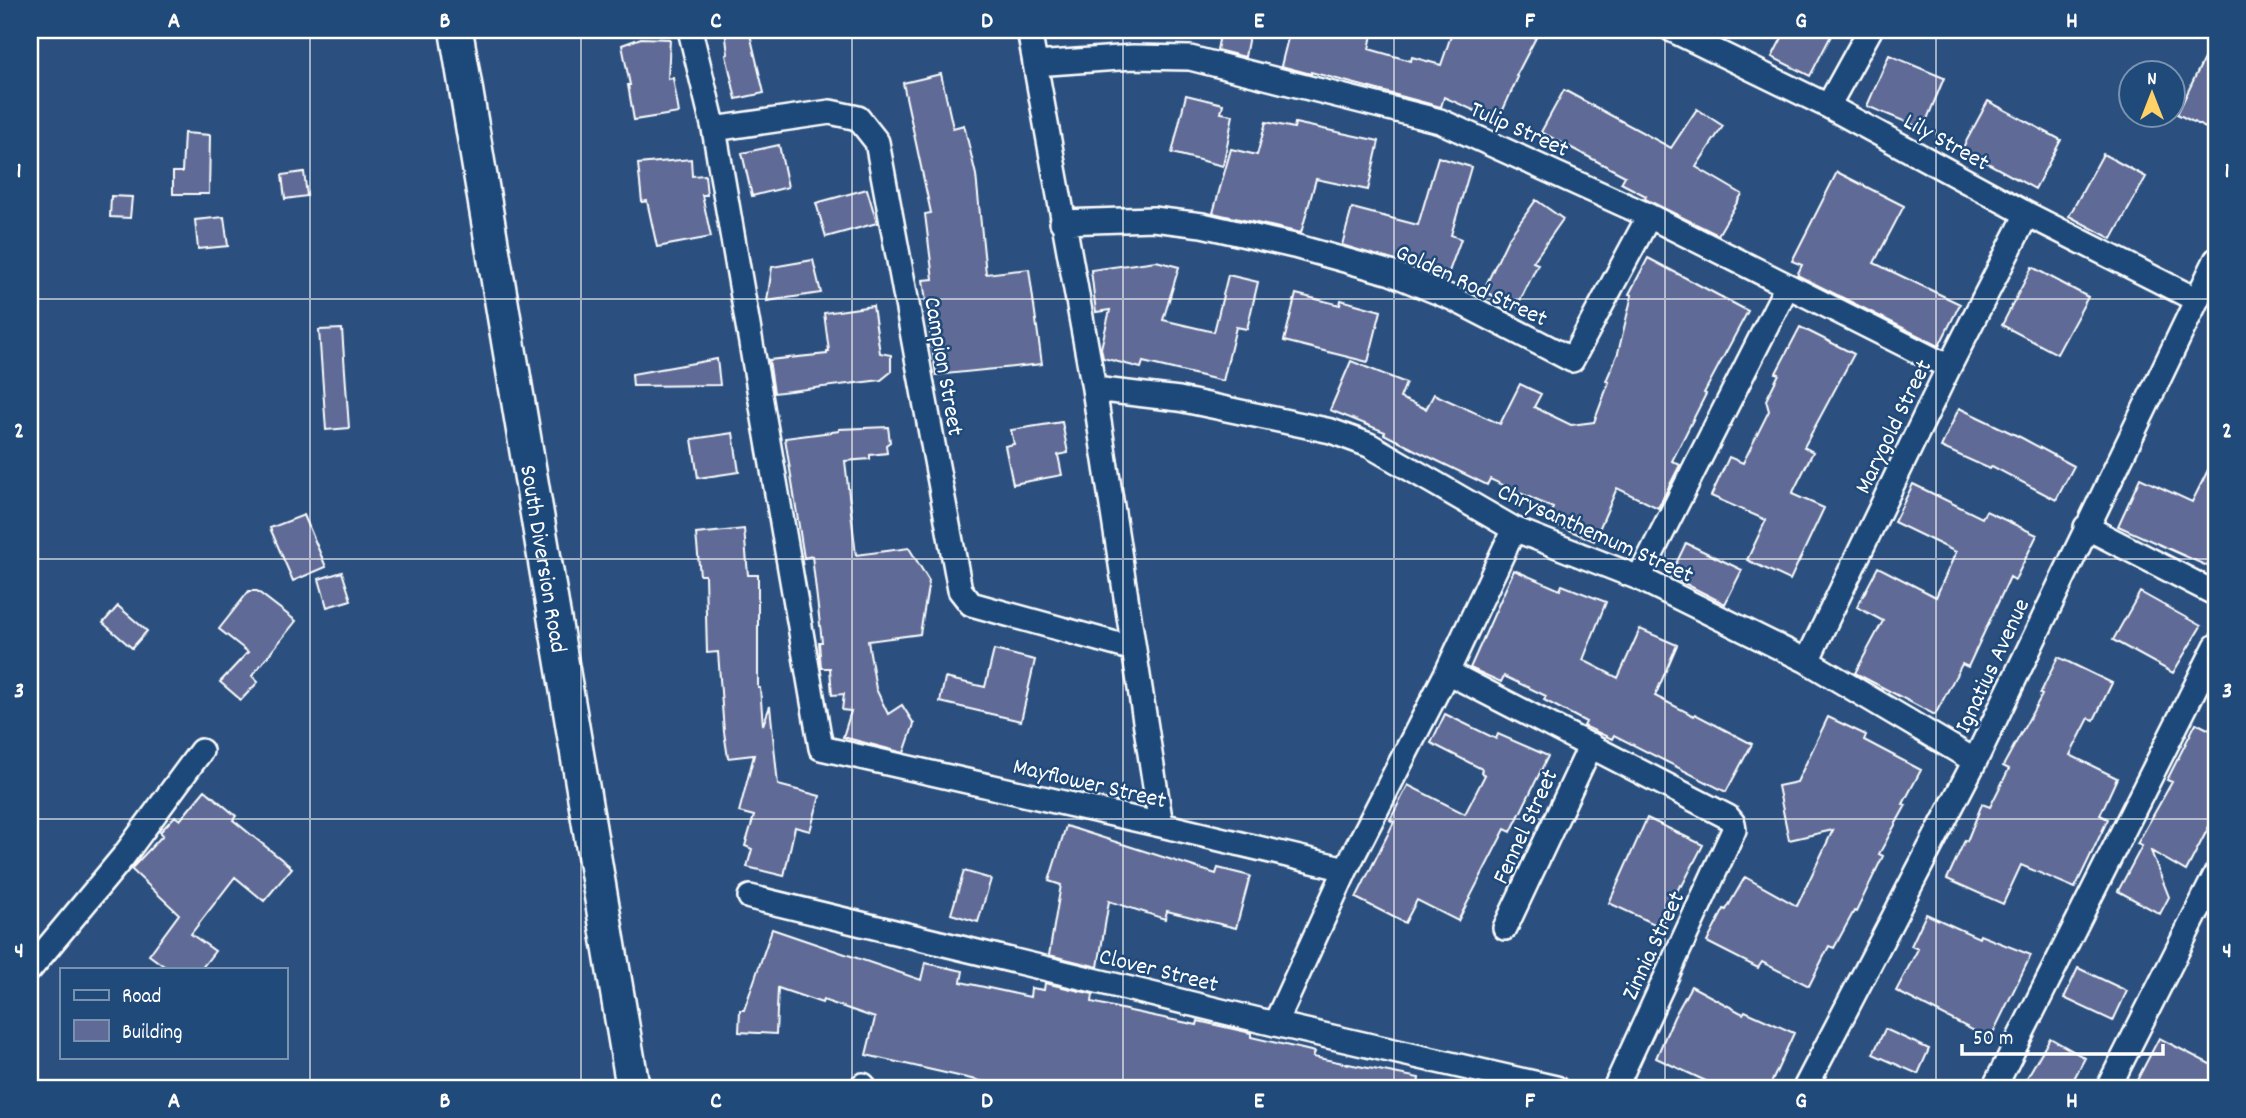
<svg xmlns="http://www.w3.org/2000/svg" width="2246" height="1118" viewBox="0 0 2246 1118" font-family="Dekko,sans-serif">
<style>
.building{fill:#5f6b96;stroke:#fff;stroke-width:2}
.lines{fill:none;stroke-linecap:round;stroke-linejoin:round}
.minor-casing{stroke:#fff;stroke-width:28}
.secondary-casing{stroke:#fff;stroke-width:37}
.minor{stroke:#1f4a7a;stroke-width:23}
.secondary{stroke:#1f4a7a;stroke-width:32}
.grid{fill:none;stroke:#fff;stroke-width:2;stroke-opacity:0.55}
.labels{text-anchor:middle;stroke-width:5;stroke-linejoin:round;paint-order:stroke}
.street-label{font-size:24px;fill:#fff;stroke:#1f4a7a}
.neatline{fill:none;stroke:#fff;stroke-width:2.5}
.grid-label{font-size:23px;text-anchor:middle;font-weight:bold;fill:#fff}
</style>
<rect width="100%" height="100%" fill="#2b507f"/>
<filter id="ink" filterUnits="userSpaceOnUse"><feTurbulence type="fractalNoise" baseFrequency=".0143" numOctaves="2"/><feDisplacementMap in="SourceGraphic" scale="14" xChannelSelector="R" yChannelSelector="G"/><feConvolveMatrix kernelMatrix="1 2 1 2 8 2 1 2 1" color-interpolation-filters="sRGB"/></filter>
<g filter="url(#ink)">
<path class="building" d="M725,30H749L764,93L736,99L726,55L728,54Z
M1221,30H1250L1245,57L1217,50Z
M1290,30H1373L1369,49L1411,61L1412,57L1441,65L1453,30H1540L1516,76L1518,77L1498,121L1444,97L1441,107L1311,72V74L1281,66Z
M1786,30H1834L1810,76L1772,57Z
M2216,34V133L2177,114Z
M641,38L670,39L668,79L673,78L679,113L634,120L628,85H630L622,45Z
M1889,55L1944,78L1923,129L1867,106Z
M941,74L953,128L964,125L976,175L986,274L1029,269L1042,364L936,375L923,280L933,279L925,214L931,213L903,83Z
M1564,90L1671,148L1697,109L1723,126L1696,167L1742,194L1718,235L1645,199L1646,196L1621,183L1625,176L1541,132Z
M1186,95L1223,104L1221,113L1233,115L1223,166L1172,153Z
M1988,101L2061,140L2035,189L1962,149Z
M1266,122L1294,128L1295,123L1379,141L1368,190L1316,179L1301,233L1213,213L1231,149L1257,155Z
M184,133L210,135L209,194H173V172H182Z
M779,145L788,187L752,196L742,153Z
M2103,154L2146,177L2112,239L2069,216Z
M1438,157L1471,167L1451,235L1461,239L1447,277L1342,245L1352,208L1418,225Z
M691,159L692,176L705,175L707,195H702L711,237L657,247L647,201L642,202L638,164Z
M304,172L307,196L285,199L282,175Z
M1837,172L1904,206L1874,263L1960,304L1939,346L1797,275L1802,265L1792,261Z
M867,189L877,223L826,237L816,203Z
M111,196L132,197L130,218L110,217Z
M1536,200L1563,219L1533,262L1538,264L1517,307L1483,291L1508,239Z
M224,217L228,246L198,249L195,220Z
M1648,258L1748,311L1704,393L1706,394L1672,461L1680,465L1658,508L1617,488L1594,541L1547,521L1553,508L1490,479L1487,485L1415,450L1384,434L1385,432L1330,410L1351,361L1406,383L1400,398L1426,409L1434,394L1500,424L1520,384L1541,394L1534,407L1571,425L1594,422L1609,382L1606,381L1618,353L1632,295L1629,294Z
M813,260L821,293L767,301L772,267Z
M1156,261L1179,267L1163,320L1214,332L1228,275L1258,282L1247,329L1236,327L1223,381L1143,362L1141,368L1103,358L1101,348L1110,310L1096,312L1091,270Z
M2032,267L2088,297L2057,354L2002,325Z
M1296,294L1340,305L1341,300L1381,311L1368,362L1284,341Z
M873,306L880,353L891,355V372L881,380L774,393L769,360L827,354V351H829L824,313Z
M1800,327L1854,354L1804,447L1813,452L1792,494L1824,508L1790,580L1747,560L1766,520L1711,496L1729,457L1743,463L1769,411L1766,400L1779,374L1776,373Z
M342,329L349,428L326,430L319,330Z
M717,359L720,385L633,386L632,374Z
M1959,408L2022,438L2074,466L2056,500L1992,466L1990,469L1941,447Z
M1062,422L1068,453L1058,455L1062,475L1013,484L1005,446L1014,444L1011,430Z
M888,427L890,442L886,445L887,453L870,455V459L845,461L856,555L909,548L929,581L920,634L868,641L876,689L888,714L902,705L914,724L904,753L843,737L851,711L842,710L844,694L832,695L830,668H821L819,642H822L812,556L804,558L785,438L839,431V429Z
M733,433L739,472L698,478L692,439Z
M2216,454V570L2118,526L2140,478L2192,502Z
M1913,484L1982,518L1986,511L2037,535L2015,580L2010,577L1968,667L1962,664L1935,715L1855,673L1883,621L1857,607L1878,567L1936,597L1956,552L1894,522Z
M304,515L326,567L293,581L270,528Z
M744,529L748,575H758V688H760L763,725L770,706L778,785L820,796L810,831L795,827L784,876L747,867L752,849L745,846L754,816L739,812L754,755L728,758L724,732L718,652L707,653L705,575H700L696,534Z
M1686,543L1742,570L1725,604L1670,576Z
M1514,570L1560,590L1562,585L1606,602L1583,660L1618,678L1640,629L1677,645L1655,696L1694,716L1695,714L1752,744L1726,792L1614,735L1612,739L1584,726L1586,722L1544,700L1546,696L1504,676L1501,682L1470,668Z
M342,572L351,600L327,607L319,579Z
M249,591H257L296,621L252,676L258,682L241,700L220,682L248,652L219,629Z
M2140,592L2201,626L2173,673L2113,640Z
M118,606L147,631L132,648L103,623Z
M994,650L1035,660L1021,721L940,702L945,678L985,687Z
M2058,657L2112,683L2094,720L2089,718L2070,755L2117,778L2100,815L2108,819L2075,888L2021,865L2003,904L1947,879L1965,840L1967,841L1982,804L1990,807L2009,769L2003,766L2042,695L2040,694Z
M1445,714L1496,739L1498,734L1548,756L1511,832L1505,829L1458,921L1417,900L1405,923L1356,898L1394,822L1390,820L1408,785L1465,814L1485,775L1481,773L1482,769L1431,743Z
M1828,717L1866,735L1864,740L1921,770L1903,804L1906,805L1879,854L1883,856L1856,912L1854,911L1834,948L1829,946L1809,986L1762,962L1758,968L1707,942L1724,909L1726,910L1745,877L1797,906L1833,830L1789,840L1778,786L1797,782Z
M2196,723L2216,733V813L2186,871L2151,851L2169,897L2160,914L2118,891L2142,846L2137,844L2172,782L2167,780Z
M205,790L236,816L233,820L292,868L264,901L235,877L191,934L215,951L201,969H168L149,955L179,914L131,869L163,835L160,832L175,816L180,820Z
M1647,818L1703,845L1682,886L1680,885L1661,927L1609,903Z
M1066,826L1216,874L1218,868L1250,876L1236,928L1167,911L1165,919L1109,901L1098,967L1049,955L1061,885L1049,881Z
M964,871L991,879L978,922L951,914Z
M1926,914L1979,938L1980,935L2031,955L1990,1039L1896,991L1918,949L1911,946Z
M772,929L921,980L925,963L963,971L961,982L1030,997L1031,988L1044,990L1045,983L1093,994L1092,1002L1121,1009L1197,1025L1198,1021L1251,1033V1037L1315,1052L1313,1057L1419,1078L1418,1088H1011L866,1055L875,1018L823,1000L822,1003L778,988L776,1034L739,1032L740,1010H744Z
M2078,968L2127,991L2113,1021L2064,998Z
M1691,986L1743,1014L1745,1011L1794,1033L1769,1088H1704L1708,1082L1656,1058L1674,1017Z
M1885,1029L1929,1049L1918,1074L1873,1054Z
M2050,1038L2085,1058L2069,1088H2021Z
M2159,1038L2216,1067V1088H2133Z"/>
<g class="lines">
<defs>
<path id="minor" d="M690,30L714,129L821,748L1161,825L1346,869
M1029,30L1094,389L1161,825
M1672,30L1828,106L2027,214L2197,300
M1035,64L1133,57L1190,58L1440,121L1649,216L1949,367
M1828,106L1870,30
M714,129L830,112L858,118L877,142L960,590L971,604L1134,649
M1062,222L1153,219L1202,225L1294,246L1391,273L1452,298L1572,360L1649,216
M1094,389L1179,399L1331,431L1369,445L1514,529L1639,578L1807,661L1975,761
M2086,527L2216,594
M1639,578L1787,286
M1807,661L1949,367L2027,214
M1447,672L1728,817L1733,823L1734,830L1615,1088
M750,897L1275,1024L1556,1088
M1505,928L1591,745
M30,969L123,857L201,751
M1275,1024L1346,869L1447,672L1514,529
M863,1085L864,1088
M1805,1088L1975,761L2216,260
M1994,1088L2216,646
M2108,1088L2216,874"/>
<g id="secondary">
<path id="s1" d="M456,30L633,1088"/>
</g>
</defs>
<use href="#minor" class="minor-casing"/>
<use href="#secondary" class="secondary-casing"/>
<use href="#minor" class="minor"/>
<use href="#secondary" class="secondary"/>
</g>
</g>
<path class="grid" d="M310,30V1088M581,30V1088M852,30V1088M1123,30V1088M1394,30V1088M1665,30V1088M1936,30V1088M30,299H2216M30,559H2216M30,819H2216"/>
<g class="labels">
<g class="street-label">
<text transform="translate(1520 128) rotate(24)" y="8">Tulip Street</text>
<text transform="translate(1947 141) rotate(29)" y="8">Lily Street</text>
<text transform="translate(1472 284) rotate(25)" y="8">Golden Rod Street</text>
<text transform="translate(945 366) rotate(80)" y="8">Campion Street</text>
<text transform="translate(1892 426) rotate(-64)" y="8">Marygold Street</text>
<text transform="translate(1596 532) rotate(24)" y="8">Chrysanthemum Street</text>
<text dy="8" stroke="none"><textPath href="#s1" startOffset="536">South Diversion Road</textPath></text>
<text transform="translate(1991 665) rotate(-65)" y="8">Ignatius Avenue</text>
<text transform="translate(1090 782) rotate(13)" y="8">Mayflower Street</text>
<text transform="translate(1524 826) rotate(-65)" y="8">Fennel Street</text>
<text transform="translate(1652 945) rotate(-65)" y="8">Zinnia Street</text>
<text transform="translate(1159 969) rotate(14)" y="8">Clover Street</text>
</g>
</g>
<rect width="2246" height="1118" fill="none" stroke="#1f4a7a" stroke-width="77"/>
<rect x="60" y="968" width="228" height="91" fill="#1f4a7a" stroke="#7992af" stroke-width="2"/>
<rect x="74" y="990" width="35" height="10" fill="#1f4a7a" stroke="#7992af" stroke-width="2"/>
<text x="122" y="1002" font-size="21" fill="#ffffff">Road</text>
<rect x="74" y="1020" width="35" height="21" fill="#5f6b96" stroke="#7992af" stroke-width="2"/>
<text x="122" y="1038" font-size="21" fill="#ffffff">Building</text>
<g transform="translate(2152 94)"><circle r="33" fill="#1f4a7a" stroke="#7992af" stroke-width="2"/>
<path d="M0-5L12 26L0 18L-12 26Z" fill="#ffd166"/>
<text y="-10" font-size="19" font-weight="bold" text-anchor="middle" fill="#ffffff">N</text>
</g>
<path d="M1962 1044v10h201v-10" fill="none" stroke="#ffffff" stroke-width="3.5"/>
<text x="1973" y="1044" font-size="21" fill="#ffffff" stroke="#1f4a7a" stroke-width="5" paint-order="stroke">50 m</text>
<rect x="38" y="38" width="2170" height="1042" class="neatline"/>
<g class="grid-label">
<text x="174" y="27">A</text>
<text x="445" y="27">B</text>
<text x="716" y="27">C</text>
<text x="987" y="27">D</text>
<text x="1259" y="27">E</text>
<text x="1530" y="27">F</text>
<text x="1801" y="27">G</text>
<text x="2072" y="27">H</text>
<text x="19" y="177">1</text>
<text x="2227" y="177">1</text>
<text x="19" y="437">2</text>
<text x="2227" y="437">2</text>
<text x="19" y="697">3</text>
<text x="2227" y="697">3</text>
<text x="19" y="957">4</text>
<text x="2227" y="957">4</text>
<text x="174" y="1107">A</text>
<text x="445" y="1107">B</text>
<text x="716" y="1107">C</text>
<text x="987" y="1107">D</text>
<text x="1259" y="1107">E</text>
<text x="1530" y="1107">F</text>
<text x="1801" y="1107">G</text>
<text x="2072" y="1107">H</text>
</g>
</svg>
